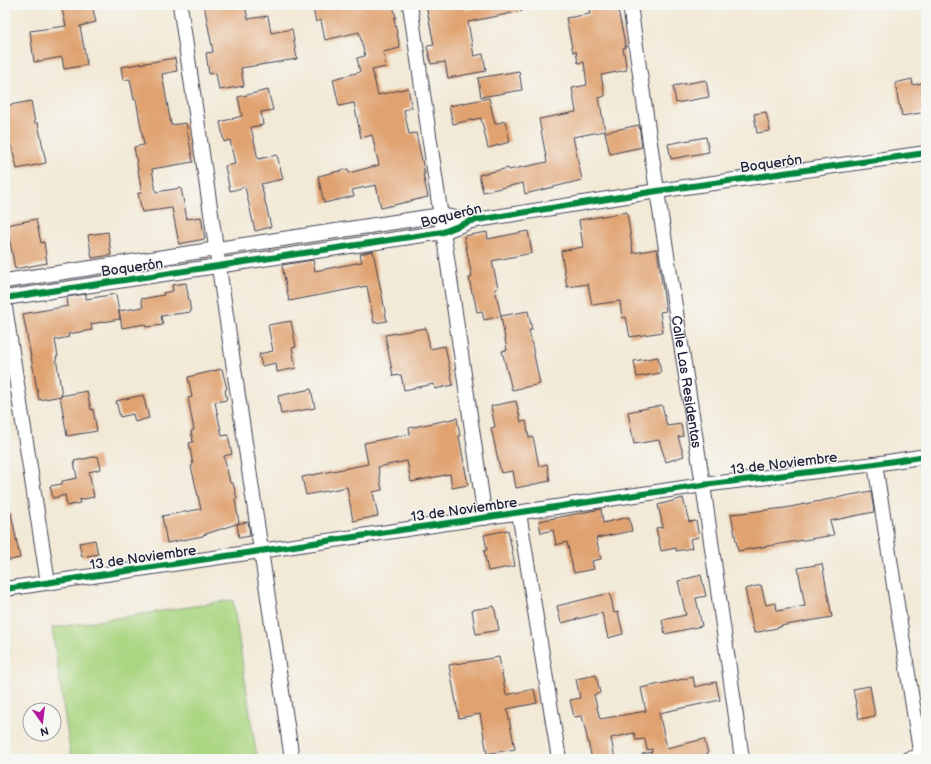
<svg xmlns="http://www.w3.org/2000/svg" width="931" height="764" viewBox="0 0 931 764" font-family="'Balsamiq Sans',sans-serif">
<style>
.green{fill:#aad581;stroke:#667c5e}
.building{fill:#e0a270}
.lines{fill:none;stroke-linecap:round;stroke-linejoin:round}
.minor-casing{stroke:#414052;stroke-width:16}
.minor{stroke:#fff;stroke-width:14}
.cycleway-casing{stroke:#f6f6f2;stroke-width:8}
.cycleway{stroke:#00873e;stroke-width:6}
.labels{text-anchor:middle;stroke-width:3;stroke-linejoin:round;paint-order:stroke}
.street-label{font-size:14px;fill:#22223b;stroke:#f6f6f2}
</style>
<rect width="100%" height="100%" fill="#f6f6f2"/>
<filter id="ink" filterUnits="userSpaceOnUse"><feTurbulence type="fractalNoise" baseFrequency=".025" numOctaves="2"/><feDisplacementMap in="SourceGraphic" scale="8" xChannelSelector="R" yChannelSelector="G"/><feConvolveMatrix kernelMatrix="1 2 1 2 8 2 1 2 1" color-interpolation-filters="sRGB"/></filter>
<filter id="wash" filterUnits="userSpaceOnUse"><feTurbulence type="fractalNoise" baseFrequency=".012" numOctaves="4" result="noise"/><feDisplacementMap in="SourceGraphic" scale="16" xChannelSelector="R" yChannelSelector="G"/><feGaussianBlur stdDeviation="0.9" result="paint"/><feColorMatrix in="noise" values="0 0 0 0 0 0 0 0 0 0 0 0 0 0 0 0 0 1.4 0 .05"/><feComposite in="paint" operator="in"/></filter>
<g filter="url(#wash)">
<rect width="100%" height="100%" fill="#f2e9d6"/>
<path class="green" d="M233,600L257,759H71L52,628Z"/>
<g id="blocks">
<path class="building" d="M61,5H92L96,22L80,26L87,65L64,69L62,57L34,62L30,31L66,26Z
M204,5H245L248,19L268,16L271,33L292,29L297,59L241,68L244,86L219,90L216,73L209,74L206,53L213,52Z
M312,5H393L396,18H394L400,48L383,52L386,67L372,70L378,95L408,88L412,108L404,110L409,134L416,133L425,174H423L428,197L381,208L376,185L352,190L354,196L324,203L318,176L348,169L349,173L379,165L372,135L361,138L354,103L339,106L333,79L360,72L357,58L365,56L359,32L325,40L321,20L316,22Z
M426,5H464L465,10L488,5H521L522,11L468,22L474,56L483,54L486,71L448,78L445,62L431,64L427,46L434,45Z
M588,5H617L626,48H623L627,70L601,75L605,96L599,98L605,131L573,137L582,180L525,194L523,183L483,192L479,175L508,168L509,170L547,162L539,119L576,112L572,88L587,85L584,62L578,63L576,51L573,52L566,18L590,14Z
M175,58L177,71L162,74L171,125L186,123L193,162L152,169L156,192L181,188L187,219L201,217L205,239L179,244L172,208L142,212L138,193H142L134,147L144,145L136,99L134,100L130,79L123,80L121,67Z
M519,71L522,90L481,97L478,78Z
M912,79L913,85L926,82V112L902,116L900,105H899L895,83Z
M706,80L709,97L676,103L673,86Z
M268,90L273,110L261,112L263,125L251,127L258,159L277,155L283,179L261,184L271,227L255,231L245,187L230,191L225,166L235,164L230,140L224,142L220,122L242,116L238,97Z
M489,98L495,124L505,121L510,142L488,148L481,118L453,124L449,106Z
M31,101L35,123H38L46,163L17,169L12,147H8L5,133V106Z
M766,112L770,131L757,133L754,114Z
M639,125L642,147L610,154L605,132Z
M706,137L709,152L671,159L668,144Z
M627,212L633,253L657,249L666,311L660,312L663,332L630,337L626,317L622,318L620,301L592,305L588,284L567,287L561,251L583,247L579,220Z
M36,219L41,243L44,242L47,263L15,269L7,225Z
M528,231L532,253L492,261L498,288L495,289L501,316L484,320L482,311L477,312L473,293H472L469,278L472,277L464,236L487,232L488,239Z
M108,232L111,255L92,258L88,235Z
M373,251L387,321L374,323L367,286L289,301L282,265L313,260L315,271L362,262L360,254Z
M186,283L191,312L161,316L163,325L146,327L145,324L122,328L119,311L143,307L141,299L164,295L163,293L173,291L172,285Z
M86,294V299L116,294L120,319L91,324L92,330L68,334L69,337L55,340L58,356L56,357L62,396L39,400L23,314L68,306L67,297Z
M528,311L532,330H529L540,384L512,390L502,351L507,350L501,316Z
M291,321L296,347L292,348L296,368L277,372L276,363L262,366L259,354L273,351L268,325Z
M426,328L430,349L445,346L453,385L435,389L434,384L404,390L401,375L393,376L385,335Z
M658,357L661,373L637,377L634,361Z
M222,369L227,389L225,390L227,400L215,402L222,436L228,435L232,454L224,456L230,483H233L237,499H235L239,523L203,535V536L167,543L162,516L201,509L191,466L193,465L189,443L193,442L191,431L194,430L188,398L192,397L188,377Z
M311,389L315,408L281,414L278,396Z
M87,391L91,410L93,409L97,431L67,436L60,396Z
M143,395L149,418L135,422L133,414L120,417L116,401Z
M516,401L521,422L526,421L529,438L533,437L539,466L547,464L550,481L516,488L513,471L501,473L491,428L495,427L491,406Z
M662,405L667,426L681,424L683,436L678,437L684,456L666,462L659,440L634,444L628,412Z
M457,418L460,436H459L468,485L452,488L450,474L411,482L407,461L378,467L382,490L373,492L378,516L353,521L347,487L306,495L302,477L368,464L364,443L410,434L409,428Z
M98,456L101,469L89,472L94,497L79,500L80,503L67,506L65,495L53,498L50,486L62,484V481L77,478L74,461Z
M871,491L874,512L830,521L834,535L738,551L731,514L785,508Z
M683,498L689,522L696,521L699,537L690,539L692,548L676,551V548L661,551L656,528L663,527L658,505Z
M601,509L603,523L629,517L632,531L596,538L601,559L592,561L594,569L574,573L567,542L556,545L553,530L541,533L539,521Z
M11,513L20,558L5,561V514Z
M248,522L250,536L239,538L237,524Z
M508,530L515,566L488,571L484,551L487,550L484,535Z
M95,540L98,554L82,557L79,543Z
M822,564L832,617L780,626L781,627L754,633L745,589L761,585L766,605L776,603L777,611L805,606L798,568Z
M701,575L706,596L696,598L702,626L665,634L662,620L686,615L678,581Z
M610,593L614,613L618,612L623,634L608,638L602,613L561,623L557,606Z
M494,606L499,630L476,634L472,610Z
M499,657L506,695L534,689L537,703L507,709L515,749L487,754L480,714L459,718L449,665Z
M596,675L600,693L594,695L600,719L646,711L641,688L693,677L695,687L716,682L720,700L659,713L667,748L704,739L708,754L686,759H643L642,754L652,752V749L647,750L645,739L636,740L634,733L611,738L615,759H592L582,716L574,717L570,700L580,698L576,679Z
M870,686L875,716L859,719L853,689Z"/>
</g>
</g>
<g filter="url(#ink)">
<use href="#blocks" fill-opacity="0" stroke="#414052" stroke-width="1"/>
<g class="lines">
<defs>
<g id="minor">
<path d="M180,5L292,759"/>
<path d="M410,5L485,518"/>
<path id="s1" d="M630,5L657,191L703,485L742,759"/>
<path d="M5,281L441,215L471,221"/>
<path d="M5,298L443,232L471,221L657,191L926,153"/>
<path d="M5,307L48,583"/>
<path d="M875,464L921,757"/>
<path d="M519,513L559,759"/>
<path d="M5,589L703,485L875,464L926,456"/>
<path d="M908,759L926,756"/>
</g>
</defs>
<use href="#minor" class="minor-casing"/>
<use href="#minor" class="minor"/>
<defs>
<path id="cycleway" d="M5,298L443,232L471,221L657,191L926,153
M5,589L703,485L875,464L926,456"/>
</defs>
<use href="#cycleway" class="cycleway-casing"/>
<use href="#cycleway" class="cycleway"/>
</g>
</g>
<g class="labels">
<g class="street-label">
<text transform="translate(771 163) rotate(-8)" y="5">Boquerón</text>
<text transform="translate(451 215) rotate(-14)" y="5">Boquerón</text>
<text transform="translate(132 267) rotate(-8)" y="5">Boquerón</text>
<text dy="5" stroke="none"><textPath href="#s1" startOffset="381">Calle Las Residentas</textPath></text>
<text transform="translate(784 463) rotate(-7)" y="5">13 de Noviembre</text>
<text transform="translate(464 509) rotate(-8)" y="5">13 de Noviembre</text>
<text transform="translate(143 557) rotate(-8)" y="5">13 de Noviembre</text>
</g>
</g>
<rect width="931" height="764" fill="none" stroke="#f6f6f2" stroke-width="20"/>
<g transform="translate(42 722) rotate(166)"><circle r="19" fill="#f6f6f2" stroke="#a1a1a9"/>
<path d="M0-3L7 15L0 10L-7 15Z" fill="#b5179e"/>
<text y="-6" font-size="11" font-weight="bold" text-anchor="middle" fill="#22223b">N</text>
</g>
</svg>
